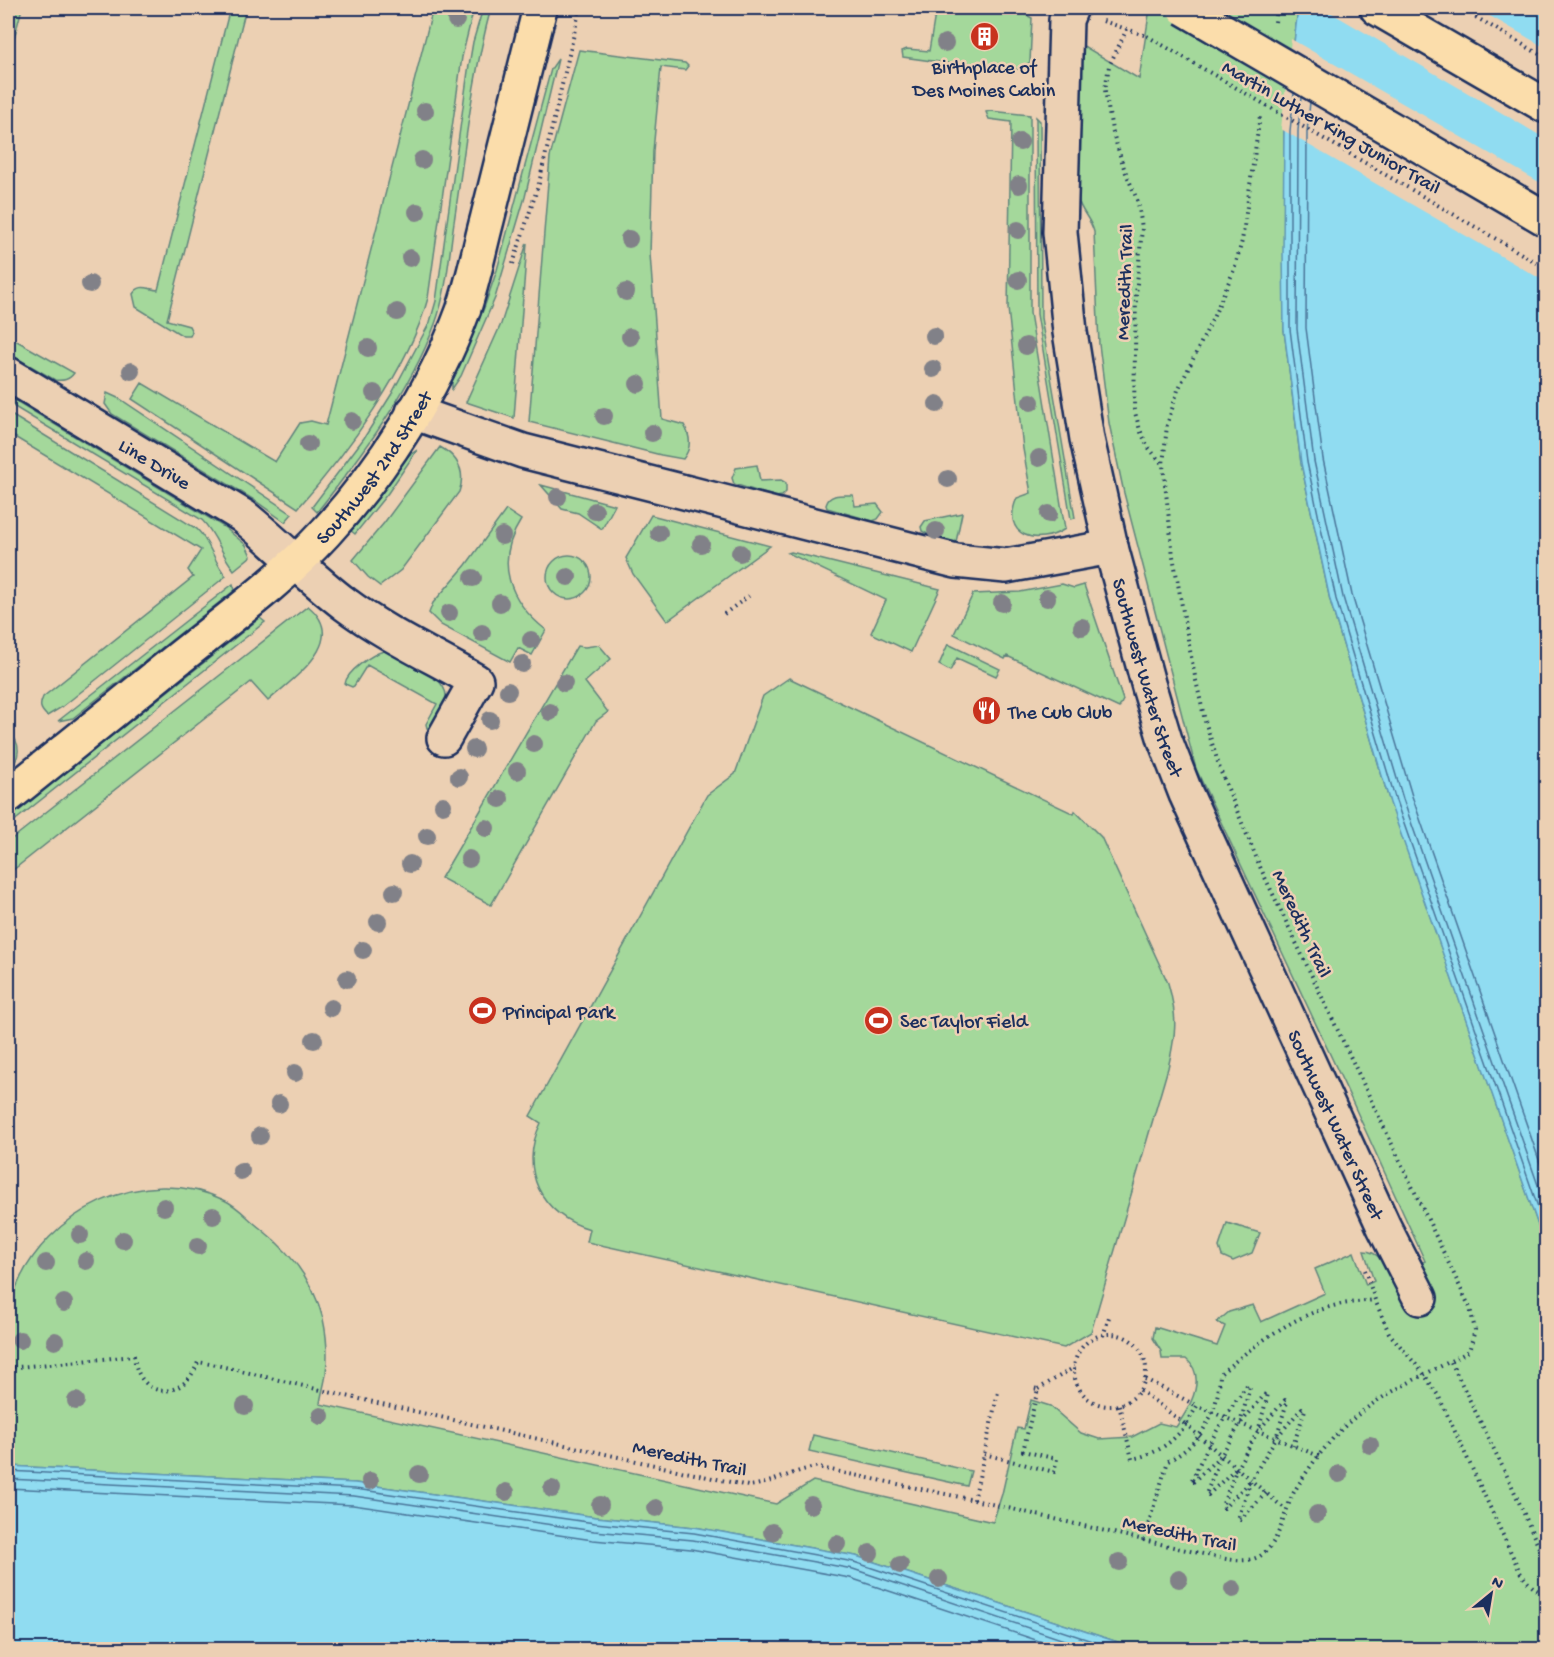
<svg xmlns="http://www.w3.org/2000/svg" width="1554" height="1657" viewBox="0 0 1554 1657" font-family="'Gochi Hand',sans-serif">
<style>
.green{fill:#a4d89b;stroke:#60847c;stroke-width:1.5}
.water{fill:#90dcf1;stroke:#6197b6;stroke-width:1.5}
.pier{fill:#ecd0b3}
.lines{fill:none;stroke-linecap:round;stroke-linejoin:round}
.shore{stroke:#4a7499;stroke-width:1.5}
.minor-casing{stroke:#1b2f5e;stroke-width:38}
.major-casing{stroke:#1b2f5e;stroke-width:38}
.path{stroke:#1b2f5e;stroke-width:4;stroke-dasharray:1.5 4.5;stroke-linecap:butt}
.minor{stroke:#ecd0b3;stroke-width:33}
.major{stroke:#fbddab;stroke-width:33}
.major-bridge-casing{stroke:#1b2f5e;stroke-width:38;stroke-linecap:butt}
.path-bridge{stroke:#1b2f5e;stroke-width:4;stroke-dasharray:1.5 4.5;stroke-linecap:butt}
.major-bridge{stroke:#fbddab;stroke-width:33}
.tree{fill:#818188}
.labels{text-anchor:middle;stroke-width:5;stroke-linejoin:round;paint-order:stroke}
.poi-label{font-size:20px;fill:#1b2f5e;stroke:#ecd0b3;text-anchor:start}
.street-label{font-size:20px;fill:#1b2f5e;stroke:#ecd0b3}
</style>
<rect width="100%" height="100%" fill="#ecd0b3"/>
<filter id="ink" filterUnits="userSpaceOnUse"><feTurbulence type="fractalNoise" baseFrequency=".0167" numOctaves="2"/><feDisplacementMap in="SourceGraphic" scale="12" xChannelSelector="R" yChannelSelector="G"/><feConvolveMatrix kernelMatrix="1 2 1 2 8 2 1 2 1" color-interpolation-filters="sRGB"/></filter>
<g filter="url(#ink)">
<path class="green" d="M14,8H22L8,61V32Z
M230,8H246L167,320L189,326L192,332L190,336H183L136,307L133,294C140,283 148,289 158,290Z
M433,8H474L462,57L428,298C409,369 346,454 298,508L132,399L142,383L275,462L300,423L311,421L326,425Z
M483,8H491C472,78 465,150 454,222C449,256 447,292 435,324C410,391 361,457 317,512L312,507L364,438L391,395L430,322L436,301L468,71L473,42Z
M624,8H684L693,9L690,15Z
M936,8H1018V11L1032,18L1030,62L1021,69H990L903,57L902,51L907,49L929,51Z
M1150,8H1298L1284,130V330L1301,463L1330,600L1387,793L1546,1248V1649H1139L856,1556L694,1527L596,1517L355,1483L8,1466C8,1434 8,1402 8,1370C8,1343 5,1316 15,1290C46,1211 144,1162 224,1200C238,1206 248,1219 260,1228C289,1251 314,1281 323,1319C327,1337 328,1355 326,1373C325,1384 321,1394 320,1404L776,1504L813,1481L993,1522L1002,1494L1017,1428L1024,1429L1031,1400L1050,1406L1081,1433L1099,1439L1132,1437L1159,1423L1176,1427C1189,1409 1208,1377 1186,1359H1162L1161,1351L1153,1338L1155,1327L1217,1346L1225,1326L1217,1322L1229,1312L1253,1305L1261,1322L1325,1293L1315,1269L1354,1252L1366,1285L1374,1281L1364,1251C1378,1251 1385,1264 1390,1275L1425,1261L1352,1101L1196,769L1124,493L1109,423L1099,344L1094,232C1091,219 1081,212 1078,199L1082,45L1139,79Z
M579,50L685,63L688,66L685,70L661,67L653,151L650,254L662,419L684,425C691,437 692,448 683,459L661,455L529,422L550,157Z
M558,59L525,197L495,298L461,376L452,389V381L484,308L497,270L551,69Z
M990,111L1030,115V313L1065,529C1037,547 1000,536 1017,498L1031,493L1023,449L1008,308L1011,122L989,119L986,112Z
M1036,117L1040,121L1041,318L1075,518L1071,519L1037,314Z
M527,243L514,418L466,402L501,324Z
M8,336L74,373C69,380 63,381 55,380L8,353Z
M107,393L120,399L292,514L285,522L254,500L112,414L105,404Z
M8,396L224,527L246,545L251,556L234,570C221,554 216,534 202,520L8,403Z
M8,413L197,529C210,542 214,562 226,576L62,707L47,716C40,709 39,706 43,697L193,577L188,570L201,550L8,433Z
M440,447C458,457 466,472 459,492L401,570L380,586L368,577L353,560L384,523Z
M417,450L388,493L355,534L350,530L388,483L407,457Z
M757,465L760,481L781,480L786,483V492L782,496L776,497L734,484L732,478L736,468Z
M541,485L615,505L602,529L578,513L562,509Z
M853,495L855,506L877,504L883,512L878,519L873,521L827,508L826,505C829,493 842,495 853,495Z
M506,510L521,520C494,562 509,601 546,630L532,655L518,648L510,662L441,625L429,613L433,603L466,565Z
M962,513L956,542L931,536L922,531L921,527L925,521Z
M651,515L770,546L667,621L633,574L626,558Z
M791,552L940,589L911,652L871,633L886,600L788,553Z
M547 577a22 22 0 1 1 44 0a22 22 0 1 1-44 0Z
M233,584L235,590L73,718L58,721Z
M1062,584L1074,588L1084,585L1123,700L1119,708L1007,656L1005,659L954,634L973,594L1020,592Z
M308,606C351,641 293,678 268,701L251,682L8,874V842Z
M260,618L265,622L8,826V818Z
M948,644L1000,669L996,676L957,658L950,671L939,665Z
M599,645L611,659L585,682L608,712L596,721L491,905L441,878L577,646L585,647Z
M384,651L392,653C409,663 454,679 445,703C442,712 436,720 432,728H427L426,724L437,704L367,665L354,686L352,687L345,684C346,672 372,654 384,651Z
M789,678L1074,814L1075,811L1101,837L1168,983C1178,1018 1176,1033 1168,1068L1091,1332L1064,1348L587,1242L590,1229C541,1216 518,1169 541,1123L530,1116L707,795L735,774L763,696Z
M8,732C22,742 21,759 8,770Z
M1227,1223L1260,1233L1252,1253L1233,1261L1222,1256L1219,1247Z
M813,1435L971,1471L967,1486L809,1451Z"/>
<path class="water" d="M1298,8H1546V1248L1390,803L1330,600L1301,463L1284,330L1283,252L1284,130Z
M8,1466L355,1483L596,1517L694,1527L856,1556L1139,1649H8Z"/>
<path class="pier" d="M1323,8H1476L1546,48V139Z
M1291,39L1546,186V282L1281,129Z"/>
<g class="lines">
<path class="shore" d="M1294,93L1290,131V329L1307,462L1336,599L1396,801L1546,1230
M1301,97L1298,131L1297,329L1314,461L1343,597L1403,799L1546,1208
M1310,102L1307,132L1306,328L1323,459L1352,595L1412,796L1546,1180
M8,1471L355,1489L595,1523L694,1533L854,1562L1119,1650
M8,1479L354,1496L594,1531L693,1540L853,1569L1094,1650
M8,1488L353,1505L593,1540L691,1549L850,1578L1066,1650"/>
<defs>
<g id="minor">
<path id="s1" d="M1071,8L1066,20L1060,232L1070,332L1087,439L1111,547L1149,687L1165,740L1186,794L1384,1227L1420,1298"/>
<path id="s2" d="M8,374L243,516C278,544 309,577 345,604C385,634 433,656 476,681L444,738"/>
<path d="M413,412L523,451L956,561L1006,566L1111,547"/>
</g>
<g id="major">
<path d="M1377,8L1546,106"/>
<path id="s3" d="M8,796C63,752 119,707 174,662C225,621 280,582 325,533C382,471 434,390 463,311C473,282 479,250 487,220C505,149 523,78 540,8"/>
</g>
</defs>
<use href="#minor" class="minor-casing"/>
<use href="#major" class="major-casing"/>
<path class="path" d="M1460,8L1546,58
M1103,21L1147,36
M1275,22L1277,8
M1127,29L1109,66L1105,90L1112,130L1124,168L1138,202L1142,228L1136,295L1134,409L1140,430L1148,447L1163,465
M513,264L539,183L580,8
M724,614L749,596
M1365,1270L1375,1300L1389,1333L1424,1374L1439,1397L1520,1572C1528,1584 1534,1589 1546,1595
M1074 1370a36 36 0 1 1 72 0a36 36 0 1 1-72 0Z
M1103,1336L1110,1314
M1451,1362L1511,1484L1546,1564
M8,1368L134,1356C138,1399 183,1403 198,1362L216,1365L333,1393L748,1486C772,1484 792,1471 816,1467L974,1500L1220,1558C1233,1560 1248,1563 1260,1556C1281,1542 1283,1513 1294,1492C1304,1475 1316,1458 1329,1443C1367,1397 1418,1380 1469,1351L1475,1330L1470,1308L1261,869L1221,772L1205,721L1193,667L1173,556L1163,465L1167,425L1178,390L1213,318L1234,270L1242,241L1260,116
M1145,1379L1197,1406
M1038,1389L1075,1367
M1140,1390L1186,1425L1197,1406L1319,1456
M1119,1405L1132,1459C1156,1454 1171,1444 1186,1425L1286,1510
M984,1454L1054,1472L1057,1459L1023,1451L1038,1389L1033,1388
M1220,1456L1193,1482H1191C1208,1444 1223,1418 1247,1385L1250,1387L1241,1420
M1235,1469L1208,1495L1206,1494L1222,1454L1240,1424L1266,1393L1268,1394L1259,1428
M1249,1482L1224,1508L1222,1506L1237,1468L1258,1431L1285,1400L1287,1402L1277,1435
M1266,1493L1240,1520L1238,1519L1251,1480L1276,1438L1302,1408L1305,1410L1293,1446
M974,1500L998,1392
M1143,1541L1168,1461C1202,1444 1219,1410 1220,1374C1251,1348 1284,1322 1323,1309C1340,1303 1357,1302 1375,1300"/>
<use href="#minor" class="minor"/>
<use href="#major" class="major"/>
<defs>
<path id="major-bridge" d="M1184,8L1546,219"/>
</defs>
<use href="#major-bridge" class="major-bridge-casing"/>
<path class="path-bridge" d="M1147,36L1546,268"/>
<use href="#major-bridge" class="major-bridge"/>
</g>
<g class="tree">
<circle cx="456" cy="20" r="9"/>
<circle cx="945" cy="43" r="9"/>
<circle cx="425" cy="111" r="9"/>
<circle cx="1020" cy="142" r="9"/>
<circle cx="422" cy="160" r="9"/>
<circle cx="1019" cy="185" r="9"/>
<circle cx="417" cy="212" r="9"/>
<circle cx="1018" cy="230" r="9"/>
<circle cx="629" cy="239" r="9"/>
<circle cx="410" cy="258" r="9"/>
<circle cx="1018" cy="280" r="9"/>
<circle cx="90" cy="284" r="9"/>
<circle cx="626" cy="292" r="9"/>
<circle cx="397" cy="312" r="9"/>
<circle cx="934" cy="336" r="9"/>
<circle cx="630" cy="337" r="9"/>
<circle cx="1026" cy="346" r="9"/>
<circle cx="368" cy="348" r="9"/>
<circle cx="933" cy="369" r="9"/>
<circle cx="131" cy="371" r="9"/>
<circle cx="638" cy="384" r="9"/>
<circle cx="374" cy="393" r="9"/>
<circle cx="1031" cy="402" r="9"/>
<circle cx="937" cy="404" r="9"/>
<circle cx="604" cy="416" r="9"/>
<circle cx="352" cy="421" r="9"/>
<circle cx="652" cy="433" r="9"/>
<circle cx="308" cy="444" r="9"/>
<circle cx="1039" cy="458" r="9"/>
<circle cx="948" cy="479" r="9"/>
<circle cx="558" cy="497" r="9"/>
<circle cx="595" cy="511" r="9"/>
<circle cx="1049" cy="514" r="9"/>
<circle cx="936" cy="531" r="9"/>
<circle cx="659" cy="533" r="9"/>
<circle cx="502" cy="536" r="9"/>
<circle cx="701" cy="544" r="9"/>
<circle cx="740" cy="553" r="9"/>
<circle cx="568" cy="577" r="9"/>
<circle cx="473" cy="578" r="9"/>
<circle cx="1047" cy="598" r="9"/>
<circle cx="500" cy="603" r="9"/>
<circle cx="1002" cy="603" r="9"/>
<circle cx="449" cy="613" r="9"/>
<circle cx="1082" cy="627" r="9"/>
<circle cx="482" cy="633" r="9"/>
<circle cx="531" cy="640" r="9"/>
<circle cx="522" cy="664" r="9"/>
<circle cx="564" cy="683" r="9"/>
<circle cx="508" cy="691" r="9"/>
<circle cx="550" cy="712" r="9"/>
<circle cx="490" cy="720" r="9"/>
<circle cx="534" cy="744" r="9"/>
<circle cx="474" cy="749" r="9"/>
<circle cx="517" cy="771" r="9"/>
<circle cx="459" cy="777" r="9"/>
<circle cx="500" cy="799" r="9"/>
<circle cx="443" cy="805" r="9"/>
<circle cx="486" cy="828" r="9"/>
<circle cx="427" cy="836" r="9"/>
<circle cx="469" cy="859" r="9"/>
<circle cx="410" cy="864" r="9"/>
<circle cx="394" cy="892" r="9"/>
<circle cx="378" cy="922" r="9"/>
<circle cx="363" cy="950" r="9"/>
<circle cx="347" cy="979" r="9"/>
<circle cx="331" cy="1008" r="9"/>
<circle cx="314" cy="1040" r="9"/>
<circle cx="295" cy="1073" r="9"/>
<circle cx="279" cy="1104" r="9"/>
<circle cx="260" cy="1136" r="9"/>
<circle cx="241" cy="1171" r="9"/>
<circle cx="164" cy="1207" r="9"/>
<circle cx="213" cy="1216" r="9"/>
<circle cx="80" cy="1235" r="9"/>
<circle cx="123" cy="1240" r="9"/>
<circle cx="198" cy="1246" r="9"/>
<circle cx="86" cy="1261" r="9"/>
<circle cx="46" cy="1263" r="9"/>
<circle cx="64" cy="1303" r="9"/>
<circle cx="20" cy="1340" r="9"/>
<circle cx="55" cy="1341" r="9"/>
<circle cx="76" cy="1401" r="9"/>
<circle cx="245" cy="1406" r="9"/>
<circle cx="321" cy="1416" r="9"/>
<circle cx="1370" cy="1445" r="9"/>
<circle cx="419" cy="1474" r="9"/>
<circle cx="1339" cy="1474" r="9"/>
<circle cx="370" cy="1481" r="9"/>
<circle cx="552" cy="1489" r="9"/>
<circle cx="506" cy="1492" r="9"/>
<circle cx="600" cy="1505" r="9"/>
<circle cx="811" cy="1505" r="9"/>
<circle cx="656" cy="1508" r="9"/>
<circle cx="1317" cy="1514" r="9"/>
<circle cx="772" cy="1532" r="9"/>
<circle cx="837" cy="1544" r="9"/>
<circle cx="870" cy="1553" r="9"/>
<circle cx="1119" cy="1562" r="9"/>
<circle cx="900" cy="1565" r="9"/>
<circle cx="939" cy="1579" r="9"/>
<circle cx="1179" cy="1579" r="9"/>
<circle cx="1233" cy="1589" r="9"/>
</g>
</g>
<defs>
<symbol id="building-disc" viewBox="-11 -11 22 22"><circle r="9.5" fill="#c8321e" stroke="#ecd0b3"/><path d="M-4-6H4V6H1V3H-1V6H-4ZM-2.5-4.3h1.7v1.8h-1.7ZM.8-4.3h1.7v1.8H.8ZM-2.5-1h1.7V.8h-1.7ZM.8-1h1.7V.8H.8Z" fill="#fff"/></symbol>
<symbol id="restaurant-disc" viewBox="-11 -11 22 22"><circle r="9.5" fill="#c8321e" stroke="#ecd0b3"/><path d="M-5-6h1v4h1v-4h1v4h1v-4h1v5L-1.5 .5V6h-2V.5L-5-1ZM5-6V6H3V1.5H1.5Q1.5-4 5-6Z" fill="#fff"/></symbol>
<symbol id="stadium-disc" viewBox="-11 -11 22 22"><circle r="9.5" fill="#c8321e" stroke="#ecd0b3"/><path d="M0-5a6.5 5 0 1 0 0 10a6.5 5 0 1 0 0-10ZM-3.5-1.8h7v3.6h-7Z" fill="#fff"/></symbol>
</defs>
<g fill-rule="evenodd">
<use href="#building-disc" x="968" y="20" width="33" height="33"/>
<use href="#restaurant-disc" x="970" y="694" width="33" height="33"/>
<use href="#stadium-disc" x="466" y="994" width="33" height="33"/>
<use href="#stadium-disc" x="862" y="1004" width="33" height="33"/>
</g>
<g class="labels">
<g class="poi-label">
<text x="984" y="73" text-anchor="middle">Birthplace of<tspan x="984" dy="23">Des Moines Cabin</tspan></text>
<text x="1008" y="718">The Cub Club</text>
<text x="503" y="1018">Principal Park</text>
<text x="900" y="1027">Sec Taylor Field</text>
</g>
<g class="street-label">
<text transform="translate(1332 126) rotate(30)" y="7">Martin Luther King Junior Trail</text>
<text transform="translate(1123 282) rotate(-88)" y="7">Meredith Trail</text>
<text dy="7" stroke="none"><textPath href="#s2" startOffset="172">Line Drive</textPath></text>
<text dy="7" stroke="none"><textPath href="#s3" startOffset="494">Southwest 2nd Street</textPath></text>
<text dy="7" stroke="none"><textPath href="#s1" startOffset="680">Southwest Water Street</textPath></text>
<text transform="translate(1303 923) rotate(65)" y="7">Meredith Trail</text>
<text dy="7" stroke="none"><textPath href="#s1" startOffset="1166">Southwest Water Street</textPath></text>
<text transform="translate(690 1457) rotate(12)" y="7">Meredith Trail</text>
<text transform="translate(1180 1532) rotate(12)" y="7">Meredith Trail</text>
</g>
</g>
<rect width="1554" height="1657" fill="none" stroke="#ecd0b3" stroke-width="30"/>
<rect x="15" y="15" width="1524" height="1627" fill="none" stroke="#1b2f5e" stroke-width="2" filter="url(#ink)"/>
<g transform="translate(1491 1594) rotate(30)" stroke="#ecd0b3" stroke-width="4.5" paint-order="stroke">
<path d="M0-4.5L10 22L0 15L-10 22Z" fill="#1b2f5e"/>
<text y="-9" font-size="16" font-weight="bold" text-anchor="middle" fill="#1b2f5e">N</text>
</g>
</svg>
